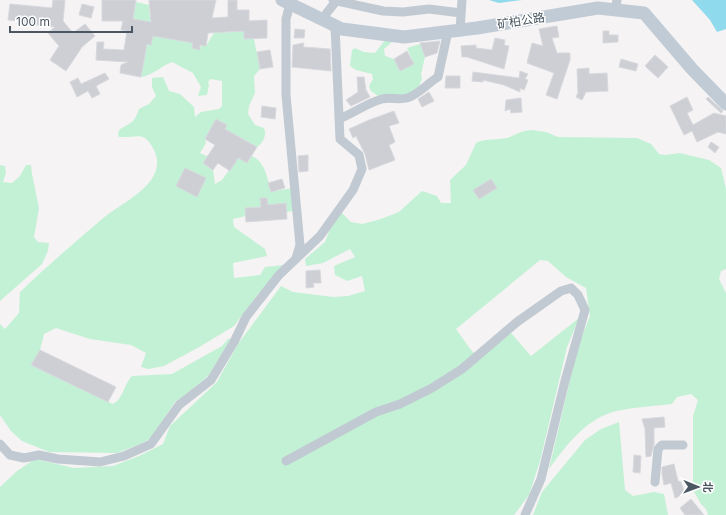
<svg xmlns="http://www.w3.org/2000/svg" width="726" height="515" viewBox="0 0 726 515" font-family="Inter,'Noto Sans SC',sans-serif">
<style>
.green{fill:#c3f1d5}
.water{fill:#90daee}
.building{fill:#cdcfd5;stroke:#d7d9de}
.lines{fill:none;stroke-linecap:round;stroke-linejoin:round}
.street{stroke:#c1cad2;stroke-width:9}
.secondary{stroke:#c1cbd6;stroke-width:13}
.labels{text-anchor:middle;stroke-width:3;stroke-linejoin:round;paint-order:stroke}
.street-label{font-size:12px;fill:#4a5661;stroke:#fff}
</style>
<rect width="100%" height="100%" fill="#f5f3f3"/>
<path class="green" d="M136,2L149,5L151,30L159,37L193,43V48L200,50L201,45L206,46L214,33L234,32L237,28H244V39H254L260,69L254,76L255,93L249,106L248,114L255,125L264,128C267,135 263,143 257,147L225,129L227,125L216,119L205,139L206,143L200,153L207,156L203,163L213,170L215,184L222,180L238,158L247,163L252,156C266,163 267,178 271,192L292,188L293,211L287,212L286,203L268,205L267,198H261V207L245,208L246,216L233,219L234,227L265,249L267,256L233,263L234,278L260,275L265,267L284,265L258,294L234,326L201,346L164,366L148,369L141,367L146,353L131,345L90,339L56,328L44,334L40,350L31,365L113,404C123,399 124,384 132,376L172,374L222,346L228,339L232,338L208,376L183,397L175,402L150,439L138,445L117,453L49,452L22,441L11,431L0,415V324L5,329L19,313L20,292C46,267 74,243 102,219C120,203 170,183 154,150C144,130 138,138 119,137L118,135L119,130C131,122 134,124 139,109L149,104L156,96L152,87V78L163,77L169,91L180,94L194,107L195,117L201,112L219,109L222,106V81L211,79L208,82L209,85L207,95L198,96L201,87L193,73L172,62C161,66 155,74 141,77L147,44H151L153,35L142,21L133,19Z
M386,39H390L392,42L384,49L385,56L394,59L400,71L414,64L407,48L420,44L425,57L421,74L422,79L416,93L411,95L378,96L371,91L369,86L373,79L372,74L356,70L350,66L352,50L355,48L364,52L375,53Z
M531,130L546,132L558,137L637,138L651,144L659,154L665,155L680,153L709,160L721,168L726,189V269L721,271L719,279L726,293V515H708L706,509L701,504L693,490V416L698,400L691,394L677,397L672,404C656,406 620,408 607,414C582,424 565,447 549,469L578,346L590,316L586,288L566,277L548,261L540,260L456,329L471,350L479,358L511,333L531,356L579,318L567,347L540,461L529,495L514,515H0V487L17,471L35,459L74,468L113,466L139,456L163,444L170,426L217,382L238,344L281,286L293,292L333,297L348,296L365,291L362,276L347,281L335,275L334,266L355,257L350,249L323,263L306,266L305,259L325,242L332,224L341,212L351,222L362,224L378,220L399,212L422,191L437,196L441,203H451L450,180L466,165L476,143C486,138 496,140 507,138C516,135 520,131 531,130Z
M0,165L5,166L6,173L3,182L12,183L20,176L26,165H31L32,174L39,208L34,237L38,242L49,243L48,251L42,264L0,301Z
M619,422L625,490L633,496L654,492L664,494L668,515H533L542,492L585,440L601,429Z"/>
<path class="water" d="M465,0H522L499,3L489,0Z
M692,0H726V29L717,32L710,20Z"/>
<path class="building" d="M53,0H65L63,21L73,33L85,24L95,36L82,47L66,71L50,60L59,46L48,33L55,27L20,23V21L8,20L10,4L52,8Z
M102,0H136L133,19L151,22L149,0H216L212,18L228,17V0H237V10H249V21L267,20V38L244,39V31L208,33L206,46L200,45V50L192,48L193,43L153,36L151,45L147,44L141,77L120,73L121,65L128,62L96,60L97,42H104L103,49L124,50L127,31L121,30L123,21H102Z
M82,4L94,7L91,18L79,15Z
M557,26L559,37L552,38L557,53H570V60L557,99L546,95L554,73L527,63L532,43L543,46L539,29Z
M295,29L305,30L304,38H294Z
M603,31H609V35H618V42L603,43Z
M495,38L505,40L504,45L509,46L504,69L467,57H462L461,46L476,45V48L492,50Z
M440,41L437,53L425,57L420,43Z
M304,43L303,47L330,49L331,71L292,67L293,45Z
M270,50L273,67L260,69L257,52Z
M407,51L414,64L400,71L394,59Z
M655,55L668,67L658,78L645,66Z
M621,59L638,64L636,71L619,67Z
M589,68V74L607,73L608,91L586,92L582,100L576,97L578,93L577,69Z
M520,71L528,74L525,79L528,80L524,90L520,88V92L504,85L483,80V82L472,81L473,72L519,78Z
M105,73L109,79L96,86L100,94L92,98L88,91L77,97L70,82L78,78L81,84Z
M446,76H460V88H445Z
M357,77H364L366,90L370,97L351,106L346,100L358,92Z
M429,92L434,101L422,107L418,99Z
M687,97L693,110L687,113L693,125L714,113L726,116V134L718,132L697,142L692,131L684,135L670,106Z
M708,97L723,111L721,113L706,99Z
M521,98L522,112L511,113L510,109L505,111L506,100Z
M262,106L276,108L275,119L261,117Z
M394,111L399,123L389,126L395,142L389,145L395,160L369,170L365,154L356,136L353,138L349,129L369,120Z
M216,119L227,125L225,129L257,147L247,163L238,158L230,171L218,163L213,170L203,163L215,145L205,139Z
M711,142L719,147L715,153L708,147Z
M308,155V171L299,172L298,156Z
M185,168L206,178L197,197L176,186Z
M282,179L285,188L271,192L268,183Z
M491,179L497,188L479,199L473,190Z
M260,198H267L268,205L286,203L287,219L246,222L245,208L261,207Z
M320,270L321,283H313L314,287L306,288V271Z
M40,350L116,387L108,402L31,365Z
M664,417L665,427L654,428V444L651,456L646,457L645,429L642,419Z
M634,455L641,456L640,473L633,472Z
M674,464L678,481L681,482L685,494L675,498L671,483L664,485L662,474V467Z
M691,499L704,515H685L680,508Z"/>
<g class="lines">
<path class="street" d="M333,0L383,11L403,12L429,9L461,13
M290,4L286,19V95L300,245L296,258
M615,10L617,0
M322,19L337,0
M460,30L462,0
M339,119C354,113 367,103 382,99C390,97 399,100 407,98C418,95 428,83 438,77L448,31
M0,444L10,455L24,458L39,455L58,459L100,462L124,456L151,444L179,405L211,380L234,342L246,317L279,275L320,236L353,190L362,169L359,155L340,139L335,26
M286,461L376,412L400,404L432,388L462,369L517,322L561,291L571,288L578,295L585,310L565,381L541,479L525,515
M655,482L658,449L662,445H683"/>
<path class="secondary" d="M282,0L342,29L404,37L477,28L598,8L644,13L692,69L726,104"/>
</g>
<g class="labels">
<g class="street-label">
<text transform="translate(521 21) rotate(-9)" y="4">矿柏公路</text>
</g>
</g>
<g transform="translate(698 487) rotate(91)" stroke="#ffffff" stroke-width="3" paint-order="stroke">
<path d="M0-3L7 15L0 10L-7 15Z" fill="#4a5661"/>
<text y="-6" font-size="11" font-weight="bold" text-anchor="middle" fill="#4a5661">北</text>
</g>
<path d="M10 26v6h122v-6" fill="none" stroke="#4a5661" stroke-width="2"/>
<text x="16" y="26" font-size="12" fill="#4a5661" stroke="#ffffff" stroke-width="3" paint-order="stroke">100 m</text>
</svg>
